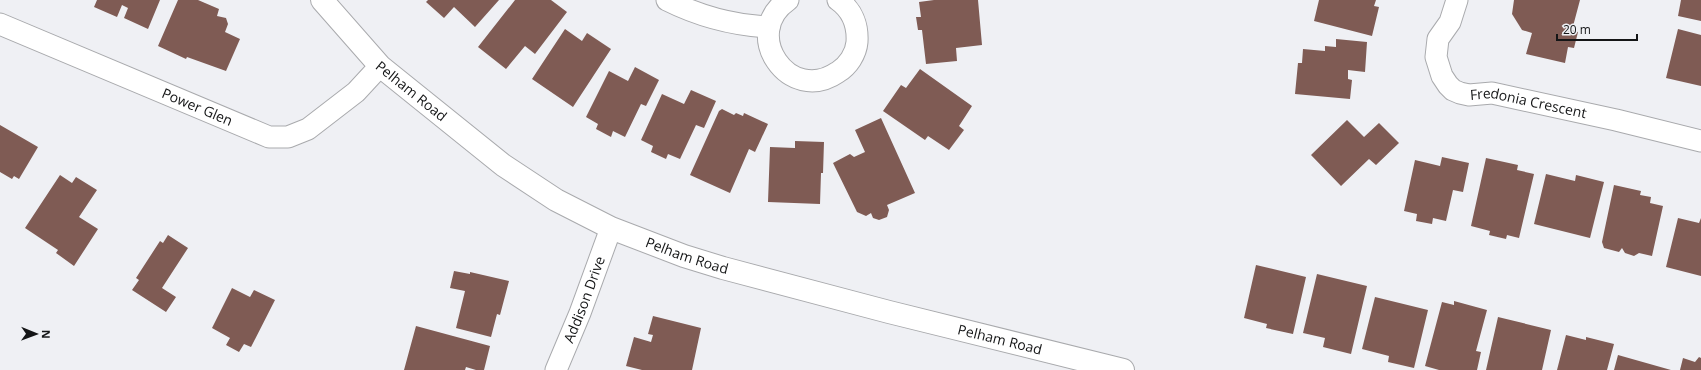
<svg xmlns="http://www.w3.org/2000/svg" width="1701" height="370" viewBox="0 0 1701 370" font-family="'Open Sans',sans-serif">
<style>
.building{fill:#7f5b54}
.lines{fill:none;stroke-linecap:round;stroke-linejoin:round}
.street-casing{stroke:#a9aaad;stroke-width:23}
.secondary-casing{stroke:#a9aaad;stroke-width:24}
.street{stroke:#fff;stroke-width:21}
.secondary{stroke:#fff;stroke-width:22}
.labels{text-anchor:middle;stroke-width:3;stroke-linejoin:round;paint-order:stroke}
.street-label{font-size:14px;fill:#141516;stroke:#eff0f4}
</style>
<rect width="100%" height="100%" fill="#eff0f4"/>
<path class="building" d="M97,0H160L148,29L124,18L128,8L122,5L117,17L94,7Z
M178,0H198L219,9L217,16L226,18L228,24L225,32L240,39L226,71L187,57L186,59L158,46Z
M428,0H499L475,27L454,7L444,18L426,2Z
M515,0H551L567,12L535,54L525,46L506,69L478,47Z
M934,0H978L982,45L956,48L957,61L926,64L922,30H918L916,17H921L919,2Z
M1319,0H1376L1374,6L1379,7L1372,36L1314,21Z
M1514,0H1580L1572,30L1578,32L1574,48L1568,47L1565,63L1526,54L1532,33L1522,30L1512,14Z
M1681,0H1701V21L1678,16Z
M565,29L582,41L587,33L611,49L573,107L532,79Z
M1678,29L1701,35V86L1666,78Z
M1336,39L1367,42L1365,72L1348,70V79L1352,80L1350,99L1295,94L1298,63H1302L1303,49L1325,51V46L1336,47Z
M635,67L659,80L646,106L641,104L625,137L613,131L611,137L596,129L598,124L586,117L609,71L628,81Z
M920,69L972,106L959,126L964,130L949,150L928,136L925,140L883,111L901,85L906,88Z
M691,90L716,101L704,128L696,125L680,159L668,154L666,159L651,152L653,146L641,140L662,94L684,104Z
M722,109L734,115L736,113L743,116L744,113L768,124L755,152L749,149L730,193L690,175L719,111Z
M881,118L915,193L887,205L889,210L887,217L879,220L873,218L871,213L866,216L857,212L833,163L850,154L854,157L865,152L855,130Z
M1347,120L1364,137L1379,123L1399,143L1376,165L1369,159L1341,186L1311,155Z
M0,125L38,147L19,179L14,176L12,179L0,172Z
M795,141L824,142L823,173H821L820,204L768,202L770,147L795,148Z
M1442,157L1469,163L1463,192L1453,190L1446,221L1433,218L1432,224L1416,221L1417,214L1404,211L1415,160L1440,166Z
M1486,158L1518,165L1517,170L1534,174L1519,238L1507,235L1506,239L1489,235L1490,231L1471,226Z
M1546,174L1575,181L1576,175L1604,182L1590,238L1534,224Z
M60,175L72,183L76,177L97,190L79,217L98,229L74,266L56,253L58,250L25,228Z
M1614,185L1641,191L1640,195L1651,197L1650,203L1663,206L1652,256L1639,253L1634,256L1625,253L1622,248L1619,252L1604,248L1602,242Z
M1678,218L1699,223L1701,218V276L1666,267Z
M168,235L188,248L162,288L176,297L166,312L132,290L139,280L136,278L160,241L163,243Z
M1256,265L1306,277L1293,334L1266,328L1267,324L1244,318Z
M454,271L470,274V272L509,281L500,315L497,314L491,337L456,328L465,291L450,288Z
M1317,274L1367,286L1351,354L1323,347L1325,338L1303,333Z
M232,288L250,297L254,290L275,300L251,347L244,344L239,352L226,345L230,338L212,328Z
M1375,297L1428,310L1414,368L1388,362L1389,356L1362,349Z
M1454,301L1487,310L1476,351L1481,352L1477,370H1439L1425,366L1442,302L1454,305Z
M653,316L701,328L692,370H642L626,366L634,337L651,342L653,335L648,334Z
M1498,317L1551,330L1542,370H1486Z
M416,326L490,346L484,370H476L466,367L465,370H404Z
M1566,335L1586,340V337L1614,344L1607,370H1557Z
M1618,355L1671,370H1614Z
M1699,357L1701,358V370H1680L1683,358L1695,362Z"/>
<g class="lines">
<defs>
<g id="street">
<path d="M667,0C701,17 732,25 769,27"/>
<path d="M788,0C740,33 789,106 838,72C848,66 856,54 857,42C858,25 852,10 838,0"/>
<path id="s1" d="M1457,0L1450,22L1438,39L1436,57L1442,76L1448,85L1453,90L1460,93L1469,95L1492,93L1616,120L1701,141"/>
<path id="s2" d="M0,24L269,137H288L308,129L356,92L380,66"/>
<path id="s3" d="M556,370L580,313L611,228"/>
</g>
<g id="secondary">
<path id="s4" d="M322,0L380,66L503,165L556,200L611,228L684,256L723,268L889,312L1123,370"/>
</g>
</defs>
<use href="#street" class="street-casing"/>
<use href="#secondary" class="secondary-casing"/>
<use href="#street" class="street"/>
<use href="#secondary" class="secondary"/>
</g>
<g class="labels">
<g class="street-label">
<text dy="5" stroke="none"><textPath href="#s4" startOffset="128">Pelham Road</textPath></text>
<text dy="5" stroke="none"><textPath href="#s1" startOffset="177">Fredonia Crescent</textPath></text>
<text dy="5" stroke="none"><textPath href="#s2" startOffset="214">Power Glen</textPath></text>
<text dy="5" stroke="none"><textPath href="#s4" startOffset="452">Pelham Road</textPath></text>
<text dy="5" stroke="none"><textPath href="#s3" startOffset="76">Addison Drive</textPath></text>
<text dy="5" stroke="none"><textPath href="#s4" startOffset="776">Pelham Road</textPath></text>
</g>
</g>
<g transform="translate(36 334) rotate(91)" stroke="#eff0f4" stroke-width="3" paint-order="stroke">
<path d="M0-3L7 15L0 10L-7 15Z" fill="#141516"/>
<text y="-6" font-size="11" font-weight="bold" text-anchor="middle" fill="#141516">N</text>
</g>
<path d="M1557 34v6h80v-6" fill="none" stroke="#141516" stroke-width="2"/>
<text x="1563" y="34" font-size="12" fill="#141516" stroke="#eff0f4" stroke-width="3" paint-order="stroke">20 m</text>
</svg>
